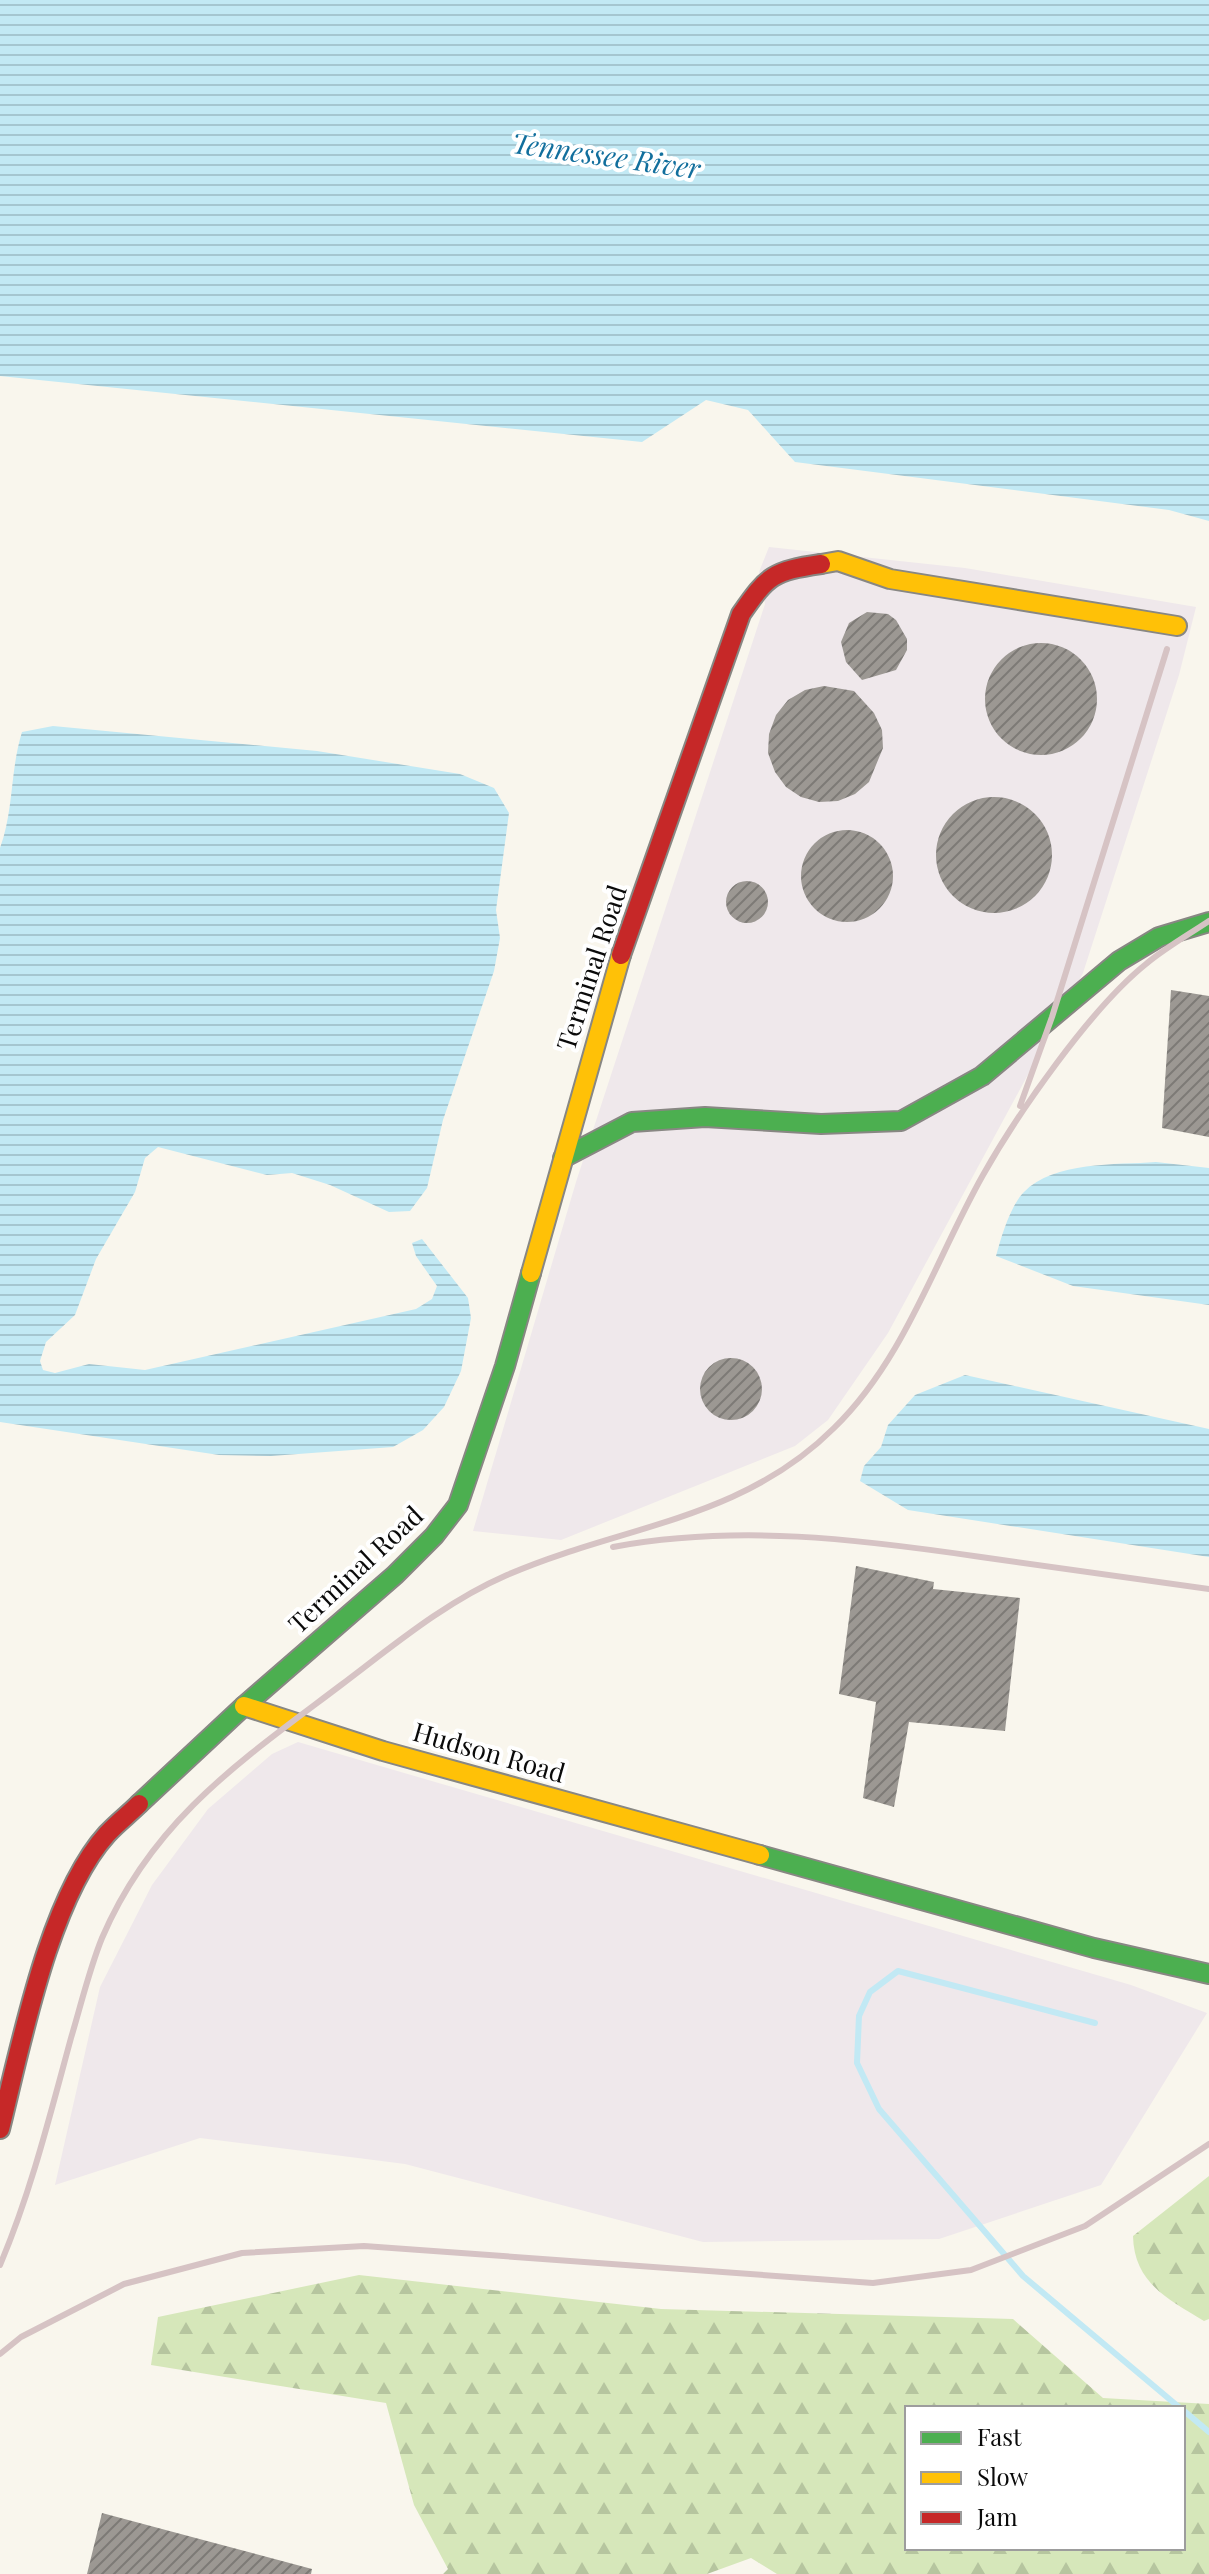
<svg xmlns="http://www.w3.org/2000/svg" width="1209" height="2574" viewBox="0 0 1209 2574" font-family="'Playfair Display',serif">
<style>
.industrial{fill:#efe8eb}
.forest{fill:url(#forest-firs);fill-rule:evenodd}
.water{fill:url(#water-rules)}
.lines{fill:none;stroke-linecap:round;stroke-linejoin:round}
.stream{stroke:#c2e9f4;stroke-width:6}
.building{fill:url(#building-hatch)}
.fast-casing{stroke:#888783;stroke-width:22}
.slow-casing{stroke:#888783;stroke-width:22}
.jam-casing{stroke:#888783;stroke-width:22}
.fast{stroke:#4caf50;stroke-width:18}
.slow{stroke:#ffc107;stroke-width:18}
.jam{stroke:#c62828;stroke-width:18}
.rail{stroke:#d6c3c4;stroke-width:6}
.labels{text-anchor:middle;stroke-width:8;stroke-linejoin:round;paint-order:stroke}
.street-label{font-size:26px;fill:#0a0a0a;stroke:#fff}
.water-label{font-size:28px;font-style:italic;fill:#126f9d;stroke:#fff}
</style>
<defs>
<pattern id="forest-firs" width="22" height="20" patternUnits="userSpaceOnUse" patternTransform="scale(2)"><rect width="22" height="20" fill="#d6e7ba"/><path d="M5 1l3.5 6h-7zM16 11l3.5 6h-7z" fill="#b6c59f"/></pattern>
<pattern id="water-rules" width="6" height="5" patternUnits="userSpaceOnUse" patternTransform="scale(2)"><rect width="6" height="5" fill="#c2e9f4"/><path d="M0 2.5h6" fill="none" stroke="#a5c6d0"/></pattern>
<pattern id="building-hatch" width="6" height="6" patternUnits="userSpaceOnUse" patternTransform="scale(2)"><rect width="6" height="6" fill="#9c9893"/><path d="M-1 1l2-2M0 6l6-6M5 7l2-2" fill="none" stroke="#7d7a76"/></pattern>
</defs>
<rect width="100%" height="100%" fill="#f9f6ed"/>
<path class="industrial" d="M769,547L965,568L1196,607L1179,675L1083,973L888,1333L828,1420L795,1446L561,1540L473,1531L576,1182L765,604L759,572Z
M298,1742L1131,1985L1207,2013L1101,2185L939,2239L703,2242L405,2164L200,2138L55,2185L100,1987L152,1885L208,1809L272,1754Z"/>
<path class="forest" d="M1209,2176V2319L1204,2321C1168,2299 1134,2283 1133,2236Z
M359,2275L661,2309L1013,2319L1103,2398L1209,2404V2574H777L751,2558L707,2574H443L448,2569L414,2505L386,2403L151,2365L158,2317ZM907,2408H1183V2548H907Z"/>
<path class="water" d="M0,0H1209V521L1169,510L795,462L748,410L706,400L642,442L0,376Z
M53,726L317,751L460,774L494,788L509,813L496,910L500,938L494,971L443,1120L427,1188L410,1211L389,1212L330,1185L292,1173L267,1175L158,1147L145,1158L135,1192L96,1259L75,1315L46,1342L40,1361L43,1370L55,1373L89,1364L145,1370L416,1309L432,1299L437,1286L416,1256L412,1243L422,1239L468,1298L471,1318L461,1371L444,1407L423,1430L393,1447L271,1456L219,1455L0,1422V848C14,810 10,770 22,732Z
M1156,1162L1209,1168V1305L1073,1286L996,1256C1001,1238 1010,1206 1024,1192C1054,1161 1116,1165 1156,1162Z
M965,1375L1209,1429V1557L908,1510L860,1481L864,1466L881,1447L888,1425L915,1395Z"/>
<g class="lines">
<path class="stream" d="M1095,2023L898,1971L870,1992L859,2016L857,2063L879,2109L1023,2276L1180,2408
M1183,2410L1209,2432"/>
</g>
<path class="building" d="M867,612L888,614L896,620L907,639V650L896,670L862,680L846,662L841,642L849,623Z
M985 699a56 56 0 1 1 112 0a56 56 0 1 1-112 0Z
M824,686L854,691L874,713L882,730L883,748L869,782L855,794L838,801L819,802L801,797L786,787L775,772L768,753L769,734L776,715L788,700L805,690Z
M936 855a58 58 0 1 1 116 0a58 58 0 1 1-116 0Z
M801 876a46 46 0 1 1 92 0a46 46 0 1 1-92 0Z
M726 902a21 21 0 1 1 42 0a21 21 0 1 1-42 0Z
M1171,990L1209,996V1137L1162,1128Z
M700 1389a31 31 0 1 1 62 0a31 31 0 1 1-62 0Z
M856,1566L934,1582L933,1589L1020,1598L1005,1731L909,1722L894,1807L863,1798L876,1702L839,1694Z
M102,2513L312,2569L311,2574H87Z"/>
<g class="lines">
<defs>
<path id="fast" d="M563,1158L632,1122L705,1117L821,1124L901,1121L982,1076L1119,961L1159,937L1209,922
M139,1804L244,1706L395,1575L434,1536L458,1505L505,1366L531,1273
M760,1855L1094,1948L1209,1974"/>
<path id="slow" d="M821,564L838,561L890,579L1177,626
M531,1273L621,955
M244,1706L383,1751L760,1855"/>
<path id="jam" d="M621,955L741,614C768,575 773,571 821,564
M0,2129C21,2045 49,1898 107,1834C117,1823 129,1814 139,1804"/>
</defs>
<use href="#fast" class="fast-casing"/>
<use href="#slow" class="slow-casing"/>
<use href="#jam" class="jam-casing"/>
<use href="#fast" class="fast"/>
<use href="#slow" class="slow"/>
<use href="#jam" class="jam"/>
<path class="rail" d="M1020,1106L1052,1017L1167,649
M613,1547C737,1524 858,1539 981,1557C1057,1567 1133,1578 1209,1589
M0,2265C31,2192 50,2115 71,2038C81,2005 89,1970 102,1938C153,1819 242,1760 341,1685C394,1645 445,1602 507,1575C622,1525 741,1521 834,1428C905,1359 935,1260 983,1175C1018,1113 1091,1008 1146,964C1165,948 1188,935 1209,921
M0,2354L21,2337L124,2284L242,2253L364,2246L873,2283L971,2270L1085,2226L1209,2144"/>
</g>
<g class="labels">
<g class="street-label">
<text transform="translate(592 968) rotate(-72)" y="9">Terminal Road</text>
<text transform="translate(356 1570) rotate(-43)" y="9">Terminal Road</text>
<text transform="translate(489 1753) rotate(16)" y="9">Hudson Road</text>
</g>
<g class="water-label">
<text transform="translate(606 156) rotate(8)" y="10">Tennessee River</text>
</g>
</g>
<rect x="905" y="2406" width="280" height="144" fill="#ffffff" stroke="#9d9d9d" stroke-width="2"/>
<rect x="921" y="2432" width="40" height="12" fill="#4caf50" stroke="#9d9d9d" stroke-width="2"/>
<text x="977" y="2446" font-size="24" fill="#0a0a0a">Fast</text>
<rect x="921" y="2472" width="40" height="12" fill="#ffc107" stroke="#9d9d9d" stroke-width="2"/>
<text x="977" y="2486" font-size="24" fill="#0a0a0a">Slow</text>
<rect x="921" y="2512" width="40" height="12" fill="#c62828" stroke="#9d9d9d" stroke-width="2"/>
<text x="977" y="2526" font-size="24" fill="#0a0a0a">Jam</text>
</svg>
